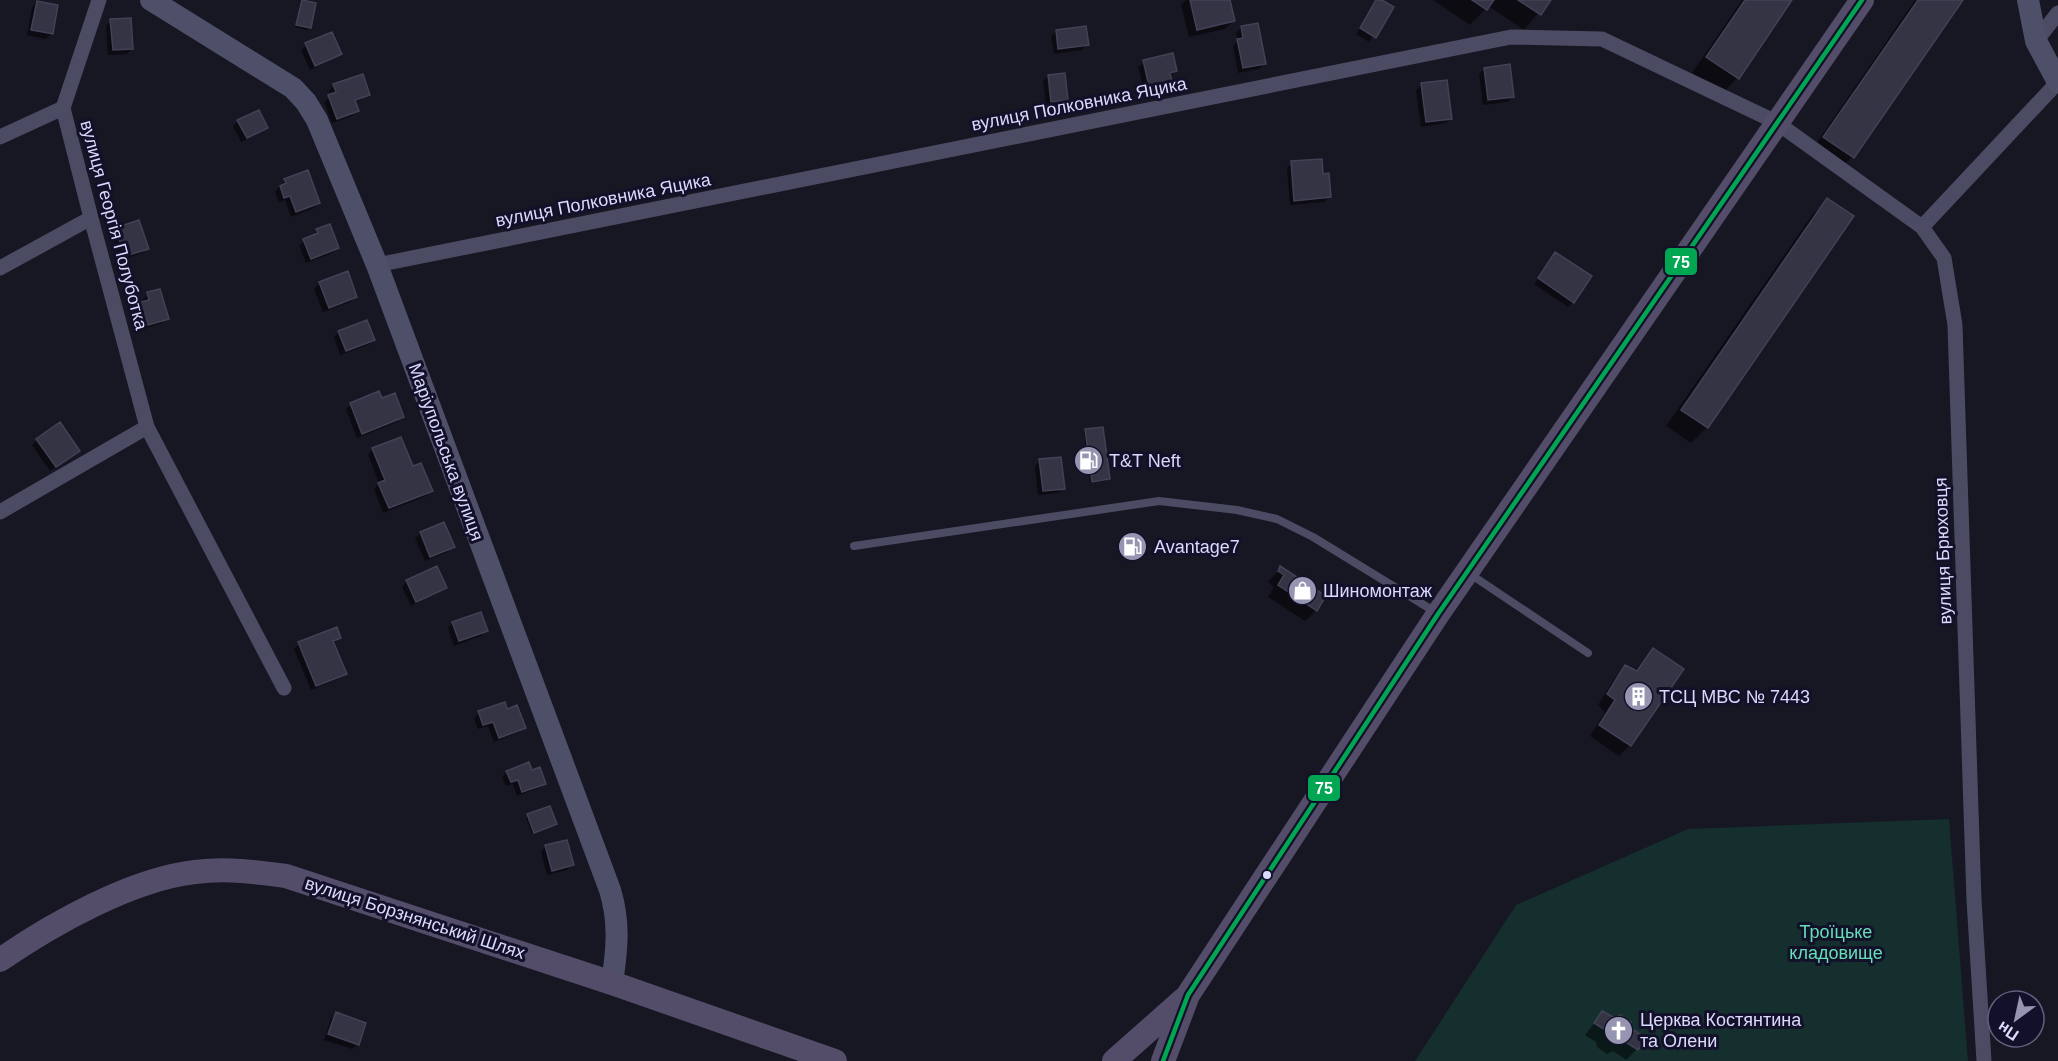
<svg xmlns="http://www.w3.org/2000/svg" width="2058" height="1061" viewBox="0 0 2058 1061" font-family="Arial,sans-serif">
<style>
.green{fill:#142f2d}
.shadow{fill:#0007}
.building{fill:#353445;stroke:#434156;stroke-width:1.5}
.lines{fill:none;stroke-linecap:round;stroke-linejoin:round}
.lane{stroke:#4b4c64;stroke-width:8}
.street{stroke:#4b4c64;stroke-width:15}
.secondary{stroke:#4e5069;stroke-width:22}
.primary{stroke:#534d69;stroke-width:24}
.bus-1-casing{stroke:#131029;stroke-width:9}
.bus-1{stroke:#00a651;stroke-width:4.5}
.bus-dot{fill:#dad9fe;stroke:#131029;stroke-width:2}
.labels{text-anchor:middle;stroke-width:6;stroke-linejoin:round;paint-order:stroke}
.street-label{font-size:18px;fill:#dad9fe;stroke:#131029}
.poi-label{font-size:18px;fill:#dad9fe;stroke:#131029;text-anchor:start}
.park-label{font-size:18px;fill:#64dfb6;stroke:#131029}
.line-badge{stroke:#131029;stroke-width:2}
.badge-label{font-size:16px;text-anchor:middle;font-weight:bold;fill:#fff}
</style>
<rect width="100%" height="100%" fill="#171623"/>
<path class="green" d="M1949,819L1968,1061H1415L1516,905L1688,829Z"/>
<path class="shadow" d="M1186,0H1229L1234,20L1225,29L1189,37L1181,5Z
M1377,0L1392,7L1369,42L1356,34Z
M1433,0H1549L1524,30L1488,6L1470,25Z
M1742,0H1791L1737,78L1722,94L1692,73Z
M1915,0H1961L1852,157L1837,173L1809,154Z
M37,2L51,34L46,39L27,35L32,7Z
M303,2L309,27L307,30L295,27Z
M111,21L132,48L127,54L108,55L106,26Z
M1241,28L1264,64L1259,69L1238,73L1233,46L1238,41L1236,33Z
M1056,31L1087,44L1082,50L1054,54L1051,37Z
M306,45L340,54L310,70L301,50Z
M1144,62L1176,70L1165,85L1144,90L1138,67Z
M1484,69L1513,96L1507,102L1483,105L1479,74Z
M1048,76L1067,99L1062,104L1046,106L1043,81Z
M334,85L368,94L354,103L357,111L352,116L332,123L324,102L331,96L329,91Z
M1422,85L1451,118L1446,123L1421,127L1416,90Z
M238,121L266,128L241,142L233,126Z
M1292,163L1322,176L1329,197L1324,202L1290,205L1287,168Z
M285,180L319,203L314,208L291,217L285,200L279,202L275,192Z
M1828,200L1852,217L1707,427L1691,443L1666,426L1812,215Z
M116,229L147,248L142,253L120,261L111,234Z
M317,230L337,248L332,253L306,263L299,245L313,237Z
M1555,254L1573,302L1568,307L1534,284Z
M347,273L356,297L350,302L323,312L314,289L319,284Z
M148,294L167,318L162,323L143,329L137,309L144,303L143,299Z
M339,332L373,340L368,345L340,355L334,337Z
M381,400L402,417L397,422L357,438L346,409L351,404Z
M1086,430L1108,479L1106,481L1090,483L1084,433Z
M37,440L78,451L50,471L32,445Z
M373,449L412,468L431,490L426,496L383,513L374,489L379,483L368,455Z
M1040,461L1063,488L1058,493L1038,495L1035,466Z
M421,533L453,547L448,552L425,561L415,538Z
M1281,568L1316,610L1305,621L1268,597L1274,587L1268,582Z
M407,581L445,587L411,606L402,587Z
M453,623L486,631L481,636L454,646L448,628Z
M340,637L332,643L345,673L340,678L311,690L294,649L299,644Z
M1653,650L1630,745L1619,756L1590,736L1605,712L1598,705L1615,678L1626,667L1634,671Z
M507,711L524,727L519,732L494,742L488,726L478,729L474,718L479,713Z
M507,772H531L544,783L539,788L517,796L513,784L506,786L502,777Z
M528,816L556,824L532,834L526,818Z
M546,846L572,865L567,870L547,875L541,852Z
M1603,1012L1637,1049L1626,1060L1613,1051L1607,1054L1597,1047L1596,1042L1585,1035Z
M336,1014L358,1044L352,1049L324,1040L331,1019Z"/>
<path class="building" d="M302,0L316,3L311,28L296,25Z
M1190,0H1230L1235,21L1197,30Z
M1376,0H1382L1394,7L1376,38L1360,28Z
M1472,0H1494L1487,10Z
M1518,0H1551L1541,15Z
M1745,0H1792L1739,79L1706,57Z
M1918,0H1963L1854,158L1823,137Z
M37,1L58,5L53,34L31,30Z
M131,18L133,49L113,50L110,19Z
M1258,23L1266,64L1243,68L1237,39L1243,38L1241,26Z
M1086,26L1089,45L1058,49L1056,30Z
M332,32L342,54L315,66L305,43Z
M1173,53L1177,71L1170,73L1172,81L1149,86L1143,60Z
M1510,64L1514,97L1488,100L1484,68Z
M1065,73L1068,100L1051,102L1048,75Z
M363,74L370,95L355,100L359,111L337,119L328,95L336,92L333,84Z
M1447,80L1452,119L1426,122L1421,83Z
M259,110L268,128L247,138L237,120Z
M1322,159L1323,174L1329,173L1331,197L1294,201L1291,161Z
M308,170L320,203L296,212L290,196L284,198L280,186L286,183L284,179Z
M1827,198L1854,216L1708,428L1681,410Z
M139,220L149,249L125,256L115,228Z
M330,224L339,248L311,259L303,239L318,233L316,229Z
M1555,252L1592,276L1574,303L1538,278Z
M348,271L357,297L329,308L319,282Z
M160,289L169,319L148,325L141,302L149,300L147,292Z
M367,320L375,340L346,351L338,331Z
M379,391L382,398L395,393L404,417L362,434L350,403Z
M60,422L80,451L56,467L36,439Z
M1103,427L1110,479L1092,482L1085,429Z
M401,437L413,466L421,463L433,491L389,508L378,483L385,480L372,448Z
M1061,457L1065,489L1043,491L1039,459Z
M444,522L455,547L430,557L420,532Z
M437,566L447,588L416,602L406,580Z
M1280,566L1326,596L1317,611L1278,585L1284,575L1278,571Z
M481,612L488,631L459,641L452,622Z
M337,627L341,638L333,641L347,674L316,686L298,642Z
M1653,648L1684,669L1631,746L1599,725L1615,700L1607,694L1625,665L1637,671Z
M505,702L507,709L517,705L526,728L499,738L493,722L483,725L478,711Z
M529,762L532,770L540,767L546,784L522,792L518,780L511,782L506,771Z
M550,806L557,824L534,833L527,814Z
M567,840L574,865L552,871L545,845Z
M1602,1011L1615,1018L1620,1015L1631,1022L1632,1029L1646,1038L1638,1050L1624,1041L1618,1044L1607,1036V1031L1594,1023Z
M336,1012L366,1023L359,1045L328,1034Z"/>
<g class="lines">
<path class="lane" d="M854,546L1159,501L1237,510L1277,519L1313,537L1437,613
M1470,574L1588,653"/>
<path class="street" d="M99,0L63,108L91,218L147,427L284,688
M2036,41L2058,13
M0,137L63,108
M1922,227L2058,82
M377,265L1511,37L1602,39L1776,122L1922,227L1944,258L1955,325L1974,900L1984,1061
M0,268L91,218
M0,512L147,427"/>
<path class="secondary" d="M151,0L293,88L306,102L317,120L377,265L610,890C620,923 617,950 612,983
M2028,0L2036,41L2058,82"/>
<path class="primary" d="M0,960C52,924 132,879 195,872C226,868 256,872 286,876L612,983L835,1061
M1114,1061L1184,999
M1163,1061L1188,995L1438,614L1862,0"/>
<defs>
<path id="bus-1" d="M1163,1061L1188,995L1438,614L1862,0"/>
</defs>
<use href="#bus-1" class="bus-1-casing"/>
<use href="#bus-1" class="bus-1"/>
</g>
<defs>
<symbol id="fuel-disc" viewBox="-11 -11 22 22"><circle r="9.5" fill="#9695b1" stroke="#131029"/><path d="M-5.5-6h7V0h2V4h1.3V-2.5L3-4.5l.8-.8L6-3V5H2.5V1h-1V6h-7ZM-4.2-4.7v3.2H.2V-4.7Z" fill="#fff"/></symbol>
<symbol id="shop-disc" viewBox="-11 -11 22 22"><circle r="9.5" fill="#9695b1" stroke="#131029"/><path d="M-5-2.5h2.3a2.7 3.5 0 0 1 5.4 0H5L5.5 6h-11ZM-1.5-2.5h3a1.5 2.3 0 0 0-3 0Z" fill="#fff"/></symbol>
<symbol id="building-disc" viewBox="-11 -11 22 22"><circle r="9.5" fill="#9695b1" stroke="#131029"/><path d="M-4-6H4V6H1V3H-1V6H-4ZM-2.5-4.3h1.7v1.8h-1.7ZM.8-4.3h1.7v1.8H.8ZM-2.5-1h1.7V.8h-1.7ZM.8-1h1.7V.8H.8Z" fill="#fff"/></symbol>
<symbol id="church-disc" viewBox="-11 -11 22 22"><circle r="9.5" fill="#9695b1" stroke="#131029"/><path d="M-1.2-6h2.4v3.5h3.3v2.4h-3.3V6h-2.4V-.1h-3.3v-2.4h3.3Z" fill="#fff"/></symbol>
</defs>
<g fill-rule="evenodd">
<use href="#fuel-disc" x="1072" y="444" width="33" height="33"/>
<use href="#fuel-disc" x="1116" y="530" width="33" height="33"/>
<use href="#shop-disc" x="1286" y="574" width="33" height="33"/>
<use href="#building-disc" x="1622" y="680" width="33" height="33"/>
<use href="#church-disc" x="1602" y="1014" width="33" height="33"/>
</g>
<circle class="bus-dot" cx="1267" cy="875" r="5"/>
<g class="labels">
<g class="street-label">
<text transform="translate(1079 104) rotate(-11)" y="6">вулиця Полковника Яцика</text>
<text transform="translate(603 200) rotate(-11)" y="6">вулиця Полковника Яцика</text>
<text transform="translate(114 225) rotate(75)" y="6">вулиця Георгія Полуботка</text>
<text transform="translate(446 452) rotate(70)" y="6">Маріупольська вулиця</text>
<text transform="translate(1943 551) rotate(-92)" y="6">вулиця Брюховця</text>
<text transform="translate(415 918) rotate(18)" y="6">вулиця Борзнянський Шлях</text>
</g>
<g class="poi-label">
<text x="1109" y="467">T&amp;T Neft</text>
<text x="1154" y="553">Avantage7</text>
<text x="1323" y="597">Шиномонтаж</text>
<text x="1659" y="703">ТСЦ МВС № 7443</text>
<text x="1640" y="1026">Церква Костянтина<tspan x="1640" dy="21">та Олени</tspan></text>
</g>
<g class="park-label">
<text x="1836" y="938">Троїцьке<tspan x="1836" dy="21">кладовище</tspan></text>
</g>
</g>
<g class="line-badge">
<rect x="1664" y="247" width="34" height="29" rx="6" fill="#00a651"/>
<rect x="1307" y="774" width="34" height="28" rx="6" fill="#00a651"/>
</g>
<g class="badge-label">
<text x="1681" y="268">75</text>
<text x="1324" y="794">75</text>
</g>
<g transform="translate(2016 1019) rotate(213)"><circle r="28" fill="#131029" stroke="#63607e" stroke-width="1.5"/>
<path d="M0-4.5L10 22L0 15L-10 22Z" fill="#9695b1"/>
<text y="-9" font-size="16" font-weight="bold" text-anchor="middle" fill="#dad9fe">Пн</text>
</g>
</svg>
